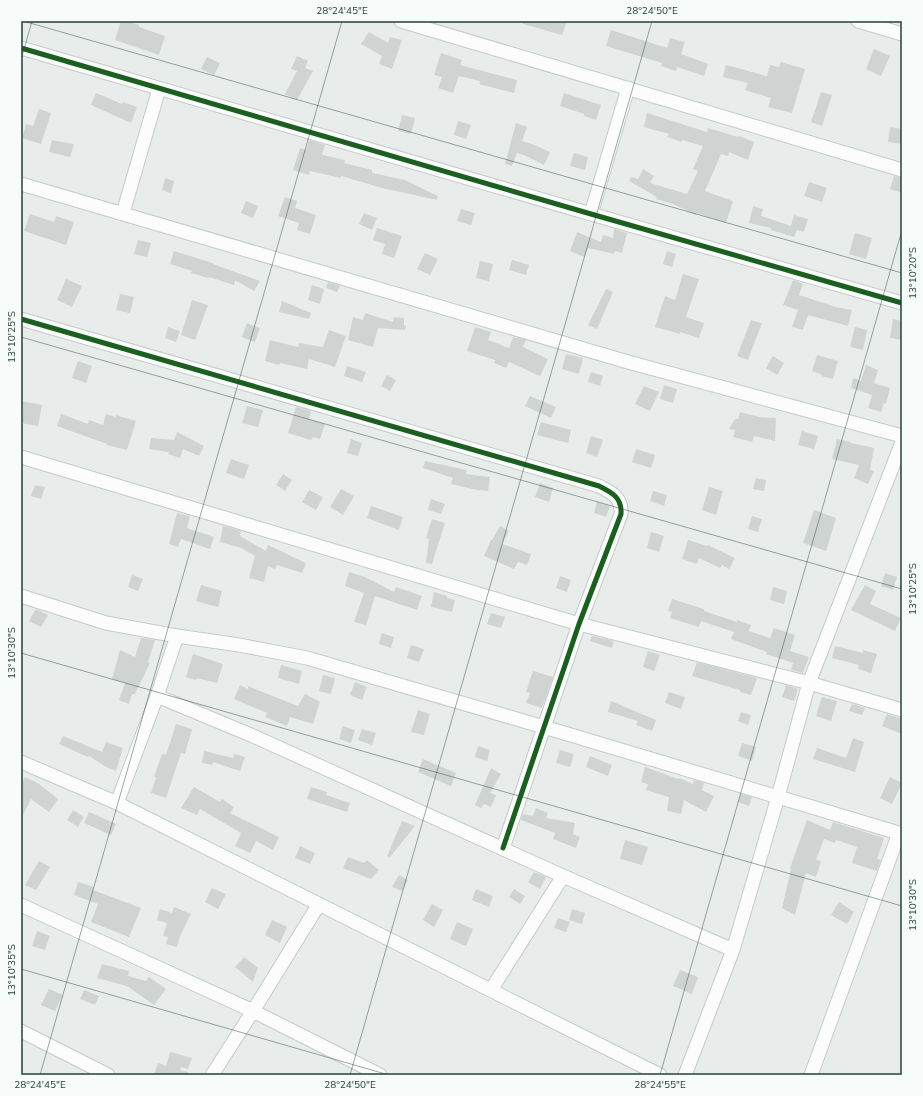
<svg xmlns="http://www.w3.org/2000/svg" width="923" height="1096" viewBox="0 0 923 1096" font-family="'Nunito Sans',sans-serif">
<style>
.building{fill:#cfd4d2}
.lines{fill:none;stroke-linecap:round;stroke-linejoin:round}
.minor-casing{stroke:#c5cac8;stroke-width:15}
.minor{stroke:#fcfcfc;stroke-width:13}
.cycleway-casing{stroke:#f7fbf9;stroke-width:8}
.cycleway{stroke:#1b5e20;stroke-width:5}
.ticks{fill:none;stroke:#24423a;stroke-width:1;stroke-opacity:0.45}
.neatline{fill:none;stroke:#24423a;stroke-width:1.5}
.ticks-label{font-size:10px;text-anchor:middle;fill:#24423a}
</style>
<rect width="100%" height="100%" fill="#e8edeb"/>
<path class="building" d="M121,21H126L139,25V27L165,36L159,55L115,40Z
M523,21H567L562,35L523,24Z
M611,30L667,48L670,38L685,42L681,54L708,64L704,76L677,67L676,71L661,66L662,63L606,46Z
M369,32L388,43L390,37L402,40L392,69L379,64L382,56L361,44Z
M874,49L890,56L881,76L866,69Z
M441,53L462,60L460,65L517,80L514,93L479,84L480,81L459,76L453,93L438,88L442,77L434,75Z
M297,56L308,61L305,68L313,71L297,100L285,94L297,71L291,69Z
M207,57L220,63L214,75L201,69Z
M781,62L805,69L792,113L768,107L771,98L745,90L748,83L723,77L726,65L767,76L770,65L779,67Z
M821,92L832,95L822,126L811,122Z
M96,93L122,104L123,102L137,107L131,123L91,105Z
M564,93L601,105L596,120L584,116V114L560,106Z
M39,109L51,113L41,144L22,138L26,124L33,126Z
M647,113L707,132L708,128L738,137L739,136L754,142L748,160L729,152L728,156L721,154L705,191L733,201L726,223L697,213L696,215L673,204L656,199L657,197L629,181L631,177L638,179L643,169L654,176L650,183L687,194L698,171L693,169L703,146L682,140V142L667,137L669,134L644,127Z
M402,115L415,118L411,134L398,131Z
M458,121L471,125L466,139L454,135Z
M516,123L527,127L522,141L532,144L550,152L544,165L524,155L517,153L512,166L505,164Z
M890,127L902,129L901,144L888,142Z
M52,140L74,144L70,157L49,152Z
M309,140L325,145L322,155L345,160L344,163L372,170V173L405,180L438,196L437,200L382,188L341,176V178L310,171L309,175L293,170L300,148L306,150Z
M574,153L588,157L585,170L570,166Z
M894,176L902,178V193L890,189Z
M165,178L174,181L171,193L162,190Z
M809,182L827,188L822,202L804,196Z
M285,197L297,201L295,208L316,215L310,234L297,230L299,223L278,216Z
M246,201L258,206L253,218L241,213Z
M753,206L763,209L761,216L791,226L794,215L808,219L804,232L797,230L794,237L771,230V228L749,223Z
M461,209L475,213L471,225L457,221Z
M364,213L377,218L372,230L359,224Z
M30,214L54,222L56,216L74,222L66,245L24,231Z
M377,228L402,236L394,258L382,254L385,244L373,240Z
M614,229L627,233L622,253L615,251L614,254L588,248L584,257L570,251L577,232L601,242L603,235L613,238Z
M855,233L872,238L866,259L849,254Z
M138,240L151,243L147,257L134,254Z
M174,251L213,263V264L260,281L254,291L235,280L234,285L209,277L208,278L191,273L192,271L170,264Z
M667,251L676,254L672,267L663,264Z
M425,253L438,259L430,275L417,269Z
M512,260L529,265L526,275L509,270Z
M480,261L493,264L489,281L476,278Z
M683,274L699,279L686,317L704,323L699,338L680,332V334L655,327L665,296L675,300Z
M66,279L82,286L72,307L57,300Z
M793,280L803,284L799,295L836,307L852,310L848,326L808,315L803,330L792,327L798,310L783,305Z
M328,282L340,286L337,292L326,288Z
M312,285L324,289L320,304L308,300Z
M606,289L613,292L597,329L588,325Z
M120,294L134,297L130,313L116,310Z
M192,300L208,305L195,340L181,335Z
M282,301L311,313L309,319L279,312Z
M365,313L393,322L394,317L404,318V325L406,326L405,330L378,328L373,347L348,340L353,317L363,320Z
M893,319L902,321V340L890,338Z
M751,320L762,323L748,360L737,356Z
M247,323L260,328L255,342L242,337Z
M168,327L180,331L176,342L165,338Z
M475,327L491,332L488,340L509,348L513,337L526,340L523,347L548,359L540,376L509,362L506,368L494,363L495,360L467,351Z
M855,327L867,330L863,350L850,347Z
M329,330L346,336L335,367L309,359L307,369L280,363L279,365L265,361L270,340L298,347L299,343L323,347Z
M566,354L583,358L579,374L562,369Z
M817,355L838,361L833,379L821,376L822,375L812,371Z
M773,356L784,363L777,375L766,368Z
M78,361L92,366L86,383L72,378Z
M866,365L878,370L874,383L890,388L886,404L884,403L881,412L868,408L872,395L851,388L853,378L861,381Z
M347,366L366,372L362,382L344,376Z
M591,372L603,376L600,386L588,382Z
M387,375L396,380L390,391L381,386Z
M664,385L677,389L673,403L660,399Z
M644,386L659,392L650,411L635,404Z
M530,396L556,407L551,418L525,406Z
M21,401L42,405L38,426L21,423Z
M247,406L263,410L258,427L242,423Z
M296,407L311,411L309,419L325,424L320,439L313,437L311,440L288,433Z
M740,412L759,417L776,418L775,441L754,436L752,442L733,437L735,430L729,429L735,419H738Z
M61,414L88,424L89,420L103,425L106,414L116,417V415L136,421L127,450L107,445V444L57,426Z
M541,422L571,430L568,443L537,435Z
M802,431L818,436L814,449L798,445Z
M177,432L204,446L199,456L183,449L180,458L168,454L169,452L149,449L151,438L174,440Z
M591,436L603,440L597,457L586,453Z
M351,439L362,443L358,456L347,453Z
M837,439L851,442V443L874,448L870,470L874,471L868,484L854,478L859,465L832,459Z
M636,449L655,455L651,468L632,462Z
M231,459L249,465L244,479L226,473Z
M425,461L467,470L466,474L490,477L488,491L477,490L451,484L453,478L423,468Z
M283,474L292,480L285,491L276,485Z
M756,478L766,480L764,491L753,489Z
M540,483L553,488L549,502L535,497Z
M35,485L45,487L41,499L31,496Z
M709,487L723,491L716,515L702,510Z
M341,489L354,496L343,515L330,507Z
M309,490L323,497L316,510L302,502Z
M653,491L667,495L664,506L650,501Z
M431,499L445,504L441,514L428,510Z
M597,502L610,506L606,517L594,513Z
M371,506L403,517L399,530L367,518Z
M814,510L836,518L826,551L803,543Z
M177,513L190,516L187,528L214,537L210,549L181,539L178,547L169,544Z
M752,516L762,519L758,532L748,529Z
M432,519L445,523L432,564L426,563L429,539L426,538Z
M223,526L241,531L240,536L266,551L268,545L306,563L302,573L277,565L275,569L268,566L264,582L249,578L255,556L241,548L220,542Z
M500,526L509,531L502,544L531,554L527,565L518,562L514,569L484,556L491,540H492Z
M651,532L664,536L659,552L647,548Z
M688,540L707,546L708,545L735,558L729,569L722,565L720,568L699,558L697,564L682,559Z
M349,572L365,577L394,592L396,587L422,596L417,610L375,596L366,625L354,622L364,593L345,586Z
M885,573L897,577L893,590L881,586Z
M132,575L143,579L138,591L128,587Z
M560,576L571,580L567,592L556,588Z
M201,585L222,591L218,607L196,601Z
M865,585L876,591L870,604L901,618L895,631L851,610Z
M773,587L787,591L784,604L770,600Z
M434,592L447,596V598L455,600L452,612L431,607Z
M672,599L704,609V611L737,622V620L751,625L749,631L770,638L774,628L795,635L790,651L809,657L803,673L791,670L793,663L766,654L767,652L731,639L734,632L701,621L699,627L670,618L672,612L668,611Z
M36,609L48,615L41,627L29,621Z
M491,613L505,617L501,628L487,624Z
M382,633L394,637L391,648L379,644Z
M592,636L614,641L612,648L590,641Z
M141,638L155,640L148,662L150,663L135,694H132L129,704L119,700L125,683L112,679L120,650L135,657Z
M411,645L424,649L419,662L407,658Z
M835,646L863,653V650L877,654L871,673L858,669L859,665L832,658Z
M648,651L660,655L654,671L643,667Z
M193,654L223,664L217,683L197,678L196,680L186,677Z
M697,662L757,678L751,695L740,692V690L692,676Z
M281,665L302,671L299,684L278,678Z
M533,671L553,677L542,708L526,703L530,693L526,692Z
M323,675L335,678L331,694L319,691Z
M355,682L367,687L362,700L350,695Z
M240,685L248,689V686L298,706L305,694L320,702L313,724L290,717L287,726L265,717L267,713L234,699Z
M786,685L798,689L794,701L782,697Z
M669,692L685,697L681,709L665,703Z
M822,697L837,701L831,721L816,716Z
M611,701L656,720L652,731L636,725L638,721L608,712Z
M852,704L865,708L862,715L849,711Z
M418,710L430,714L424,735L411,732Z
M741,712L751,715L748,725L738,721Z
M887,714L902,719V734L882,726Z
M176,724L192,729L185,754L181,753L166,798L151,793L156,778L154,777L162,754L166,755Z
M343,726L355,730L351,743L339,739Z
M362,729L376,733L372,745L358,740Z
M63,736L102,752L106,742L123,748L116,771L106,767L89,756L88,757L59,744Z
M853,738L864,742L855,772L813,759L817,748L846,758Z
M742,743L756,747L752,761L738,756Z
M478,746L490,750L487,761L475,757Z
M560,750L574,754L570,767L556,763Z
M204,751L233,758L234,754L245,757L240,771L213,762L212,765L202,763Z
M590,756L612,765L608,776L586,767Z
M423,759L456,773L451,786L418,772Z
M645,767L678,779L679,778L693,784L694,780L704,783L702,790L714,796L706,812L684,800L681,814L667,811L669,797L646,790L648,784L641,782Z
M491,768L501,774L490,793L496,795L491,807L484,804L481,808L475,805Z
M25,777L39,784L58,799L49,812L31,799L21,819V785Z
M890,777L902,783L892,804L880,798Z
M194,787L220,802L222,799L234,807L230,813L279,837L273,850L256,841L250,853L235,846L241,833L200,809L197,815L181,808Z
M311,787L327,792L326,795L350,803L347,812L307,799Z
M741,794L752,797L749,806L738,802Z
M536,808L548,813L546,818L575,823L573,834L580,837L576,848L553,839L555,833L521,820L523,814L533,816Z
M73,810L84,817L78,827L67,820Z
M89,812L116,824L111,835L84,823Z
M807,820L830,830L833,822L884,838L877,859L881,860L877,871L852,863L857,847L836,840L835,843L824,839L816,860L821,861L816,877L806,873L795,915L782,908L791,869L790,868Z
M402,821L415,826L390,857L387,856Z
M625,840L648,847L642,865L620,859Z
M300,846L315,853L310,864L295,858Z
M348,857L364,863L367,860L379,870L371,879L343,868Z
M39,861L50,867L36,890L25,885Z
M534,872L546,877L540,889L528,882Z
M399,875L408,880L402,891L392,887Z
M78,882L94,887L93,890L141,908L129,937L91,922L98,904L74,895Z
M212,888L226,894L218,909L205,902Z
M476,889L493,896L489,907L472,900Z
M514,889L525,896L520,904L509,897Z
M839,902L854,912L847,924L831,915Z
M432,904L443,910L434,927L423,920Z
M174,907L191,914L180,936L177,947L166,944L168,937L163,936L167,923L157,920L160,909L172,913Z
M572,909L585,913L582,924L569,920Z
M558,918L570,922L566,932L554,928Z
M272,920L287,927L280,943L265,935Z
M457,922L473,929L466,946L450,939Z
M37,931L50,936L45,950L32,946Z
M244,957L258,968L253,982L235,967Z
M102,964L129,971L128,976L146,981L149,977L166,989L154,1005L127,986L97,978Z
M680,970L698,977L692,994L673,986Z
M49,989L63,995L55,1011L41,1005Z
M84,990L99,996L95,1005L80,999Z
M170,1052L192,1058L188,1069L181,1067L180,1070L188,1072V1075H154L158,1063L166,1066Z"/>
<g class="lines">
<defs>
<path id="minor" d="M401,21L902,170
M858,21L902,34
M21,48L591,214L902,303
M21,184L628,362L902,436
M123,213L159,89
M591,214L628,88
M21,319L599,486C613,493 622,498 621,514L579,624L503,848
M21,457L579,624L809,683L902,710
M21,596L106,623L177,636L239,645L307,658L544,727L902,834
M157,696L251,735L563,876L733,950
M21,762L117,803L660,1075
M117,803L157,696L177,636
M21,905L253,1011L380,1075
M491,990L563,876
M21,1031L108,1075
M212,1075L253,1011L319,904
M685,1075L733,950L778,797L809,683L902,442
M811,1075L899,833"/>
</defs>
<use href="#minor" class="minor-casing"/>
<use href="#minor" class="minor"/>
<defs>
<path id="cycleway" d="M21,48L591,214L902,303
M21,319L599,486C613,493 622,498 621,514L579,624L503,848"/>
</defs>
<use href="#cycleway" class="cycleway-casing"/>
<use href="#cycleway" class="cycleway"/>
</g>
<path class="ticks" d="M23,21L902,273M21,60L32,21M21,337L902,589M21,653L902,906M21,969L389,1075M40,1075L342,21M350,1075L652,21M660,1075L902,230"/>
<rect width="923" height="1096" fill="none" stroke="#f7fbf9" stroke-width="44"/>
<rect x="22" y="22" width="879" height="1052" class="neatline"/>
<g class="ticks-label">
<text x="342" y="14">28°24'45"E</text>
<text x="652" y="14">28°24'50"E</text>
<text transform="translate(912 273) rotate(-90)" y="4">13°10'20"S</text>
<text transform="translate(11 337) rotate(-90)" y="4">13°10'25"S</text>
<text transform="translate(912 589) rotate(-90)" y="4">13°10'25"S</text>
<text transform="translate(11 653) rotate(-90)" y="4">13°10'30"S</text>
<text transform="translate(912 905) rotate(-90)" y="4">13°10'30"S</text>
<text transform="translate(11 970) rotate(-90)" y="4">13°10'35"S</text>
<text x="40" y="1088">28°24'45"E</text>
<text x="350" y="1088">28°24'50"E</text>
<text x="660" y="1088">28°24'55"E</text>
</g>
</svg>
